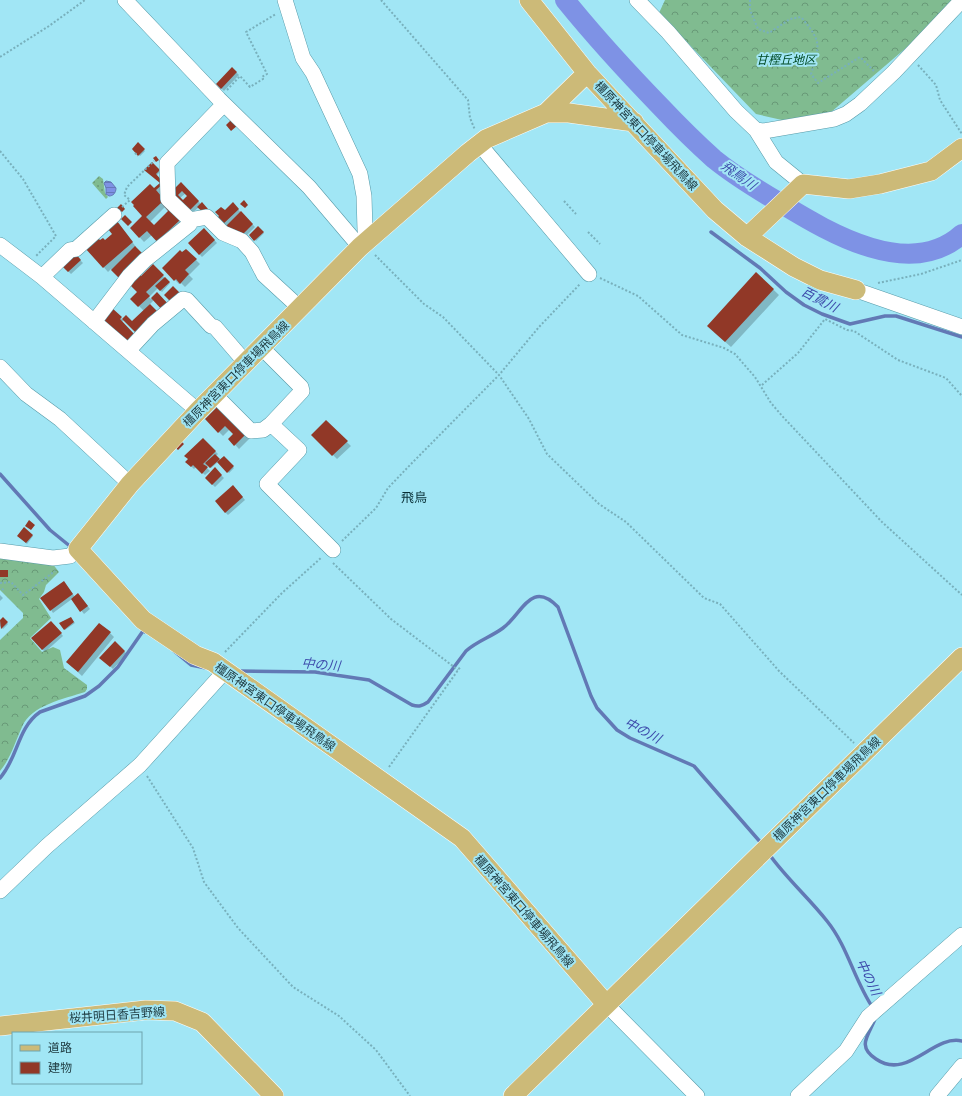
<svg xmlns="http://www.w3.org/2000/svg" width="962" height="1096" viewBox="0 0 962 1096" font-family="Georgia,'Noto Sans JP',serif">
<style>
.forest{fill:url(#forest-crowns)}
.garden{fill:url(#garden-dots)}
.water{fill:url(#water-rules);stroke:#6279b5}
.shadow{fill:#0003;fill-rule:evenodd}
.lines{fill:none;stroke-linecap:round;stroke-linejoin:round}
.stream{stroke:#6279b5;stroke-width:3.5}
.river{stroke:#7e92e5;stroke-width:20}
.building{fill:#913827;fill-rule:evenodd}
.minor-casing{stroke:#569aa8;stroke-width:16}
.major-casing{stroke:#fff;stroke-width:20}
.path{stroke:#78b0bc;stroke-width:2;stroke-dasharray:2 2;stroke-linecap:butt}
.minor{stroke:#fff;stroke-width:15}
.major{stroke:#ccba78;stroke-width:19}
.labels{text-anchor:middle;stroke-width:4;stroke-linejoin:round;paint-order:stroke}
.park-label{font-size:12px;font-style:italic;fill:#014a23;stroke:#a1e6f5}
.street-label{font-size:12px;fill:#213e44;stroke:#a1e6f5}
.water-label{font-size:13px;font-style:italic;fill:#3d4bab;stroke:#a1e6f5}
.neighbourhood-label{font-size:13px;fill:#082f36;stroke:#a1e6f5}
</style>
<defs>
<pattern id="forest-crowns" width="20" height="18" patternUnits="userSpaceOnUse"><rect width="20" height="18" fill="#80bb90"/><path d="M2 6a3 3 0 1 1 6 0M12 15a3 3 0 1 1 6 0" fill="none" stroke="#689977"/></pattern>
<pattern id="garden-dots" width="8" height="8" patternUnits="userSpaceOnUse"><rect width="8" height="8" fill="#80bb90"/><path d="M2 2h.1M6 6h.1" fill="none" stroke="#689977" stroke-width="1.8" stroke-linecap="round"/></pattern>
<pattern id="water-rules" width="6" height="5" patternUnits="userSpaceOnUse"><rect width="6" height="5" fill="#7e92e5"/><path d="M0 2.5h6" fill="none" stroke="#6779bb"/></pattern>
</defs>
<rect width="100%" height="100%" fill="#a1e6f5"/>
<path class="forest" d="M665,0H962L830,113L782,120L756,114L659,13Z
M0,555L52,563L59,572L46,585L44,592L39,599L51,618L30,638L42,652L53,647L60,650L64,668L87,685V689L85,692C64,699 31,705 22,727C15,742 11,758 0,771V640L23,618V613L0,590Z"/>
<path class="garden" d="M99,176L103,179L105,193L108,197L106,199L92,183Z"/>
<path class="water" d="M106,181L111,182L116,188C116,193 113,196 109,196L106,194V188L104,183Z"/>
<path class="shadow" d="M232,68L239,75L224,91L217,84Z
M138,144L145,151L140,156L133,149Z
M152,163L160,172L156,176L167,187L160,195L184,224L166,241L152,235L144,242L131,228L143,216L154,189L161,183L145,170ZM166,206L170,211L154,226L150,222Z
M181,184L201,204L209,211L199,207L191,214L171,193ZM186,193L189,196L183,201L180,198Z
M233,204L255,227L245,237L224,228L216,220Z
M121,227L136,247L123,281L111,269L108,272L87,248L100,241L106,242Z
M258,228L264,233L256,241L251,235Z
M204,229L217,243L202,257L189,243Z
M186,250L200,264L189,275L193,279L185,287L181,283L179,284L163,268Z
M75,255L83,263L71,274L63,266Z
M153,266L170,283L162,292L158,288L149,297L151,299L157,293L172,309L168,314L154,300L149,305L162,318L141,337L124,320L122,322L138,339L131,345L102,322L112,309L123,320L126,317L132,323L144,311L132,299L139,292L129,283L138,274L141,277Z
M757,274L779,295L731,347L714,332Z
M219,406L250,438L239,449L230,439L235,434L230,429L223,436L206,419Z
M326,422L351,446L337,459L313,435Z
M203,439L218,454L216,456L220,461L224,457L234,468L229,473L218,462L211,468L208,465L206,467L210,471L205,475L196,467L194,469L191,466Z
M215,469L224,478L215,487L206,478Z
M236,489L245,500L228,515L225,512Z
M24,529L33,536L27,544L18,536Z
M66,585L75,597H81L90,609L84,614L72,599L53,613L51,610Z
M0,595L3,598L0,601Z
M3,618L8,624L3,629L0,626V621Z
M71,618L75,623L65,630L60,624Z
M54,625L63,636L45,652L42,649Z
M110,633L114,637L82,676L67,662Z
M115,643L127,654L113,669L101,658Z"/>
<g class="lines">
<path class="stream" d="M711,232L760,268L786,292L804,305L822,314L850,324L885,316H896L962,337
M0,474L50,530L71,547
M174,651L191,665L206,668
M238,671L315,672L369,680L412,705C419,707 422,706 428,702L466,651C477,641 491,637 503,628C522,614 531,579 558,607L591,696L597,708L617,730L630,738L694,766L762,844
M0,778C18,758 17,728 40,712L85,696L99,686L118,667L143,631L145,632
M769,854C786,878 809,898 827,921C848,947 854,980 873,1008
M875,1019C869,1035 856,1046 876,1059C908,1081 933,1034 962,1041"/>
<path class="river" d="M565,0C595,37 627,72 660,106C677,124 695,142 714,159C735,176 758,190 782,204C830,233 910,281 962,234"/>
</g>
<path class="building" d="M232,67L237,72L221,89L216,84Z
M232,119L238,125L231,131L226,125Z
M138,142L145,149L138,156L132,149Z
M156,156L159,160L156,162L153,158Z
M152,162L160,170L156,174L164,183L156,190L181,219L163,236L160,245L147,231L139,238L130,228L142,216L133,206L134,205L131,202L150,184L154,188L160,183L144,170ZM161,203L168,211L154,225L146,217Z
M181,182L199,201L188,212L170,193ZM182,191L187,196L183,200L178,195Z
M244,200L248,205L245,208L240,204Z
M202,202L208,209L204,213L197,207Z
M233,202L239,209L221,226L215,220L219,216L215,212L221,207L225,210Z
M121,204L125,209L122,212L117,208Z
M241,211L253,224L242,235L238,231L235,235L226,226Z
M125,215L132,222L128,226L121,219Z
M117,221L133,242L103,268L85,248L97,237L100,240L103,238L105,240L112,234L108,229Z
M258,226L264,232L254,241L249,235Z
M204,228L215,240L199,255L188,243Z
M135,246L144,255L120,279L111,270Z
M186,249L197,259L185,270L189,274L180,284L176,279L174,281L162,268L180,250L182,252Z
M75,253L81,260L68,272L62,266Z
M153,264L164,275L146,292L150,296L138,307L130,299L137,292L128,283L138,273L141,276Z
M756,272L774,289L725,342L707,326Z
M165,277L170,282L160,291L155,286Z
M173,286L183,296L174,305L164,295Z
M157,292L170,306L164,312L151,298Z
M150,304L160,314L138,335L122,319L126,315L132,321Z
M112,308L122,317L120,319L136,336L128,343L100,322Z
M219,405L247,433L234,446L228,439L233,434L225,426L218,433L205,419Z
M326,420L348,441L332,456L311,435Z
M203,438L216,451L203,464L208,467L202,474L193,465L191,467L185,462L188,459L184,456Z
M181,441L184,444L178,450L175,447Z
M215,454L220,459L210,468L205,463Z
M224,456L234,466L227,473L217,462Z
M215,467L222,475L212,485L205,478Z
M233,485L243,497L225,513L215,501Z
M29,520L35,525L31,530L25,526Z
M24,527L33,535L26,543L17,536Z
M0,570H8V577H0Z
M64,581L73,594L50,611L40,598Z
M78,593L88,606L80,612L71,599Z
M3,617L8,622L1,629L0,620Z
M71,617L74,622L64,630L59,623Z
M51,621L62,633L42,650L31,638Z
M99,623L111,632L78,672L66,662Z
M115,641L125,651L110,667L99,658Z"/>
<g class="lines">
<defs>
<path id="minor" d="M125,0L219,99L309,187L360,247
M285,0L303,58L313,73L360,174L364,196L365,230L368,240
M637,0L668,32L736,111L756,130L776,162L803,184
M756,130L764,131L834,119L846,114L860,104L894,72L962,0
M480,145L589,274
M190,220L207,217L223,233L242,241L252,252L264,275L301,309
M0,245L42,277L198,411
M42,277L70,250L76,249L114,215
M856,290L962,327
M94,322L129,276L145,260L190,224V220L168,199L167,163L224,104
M128,351L153,324L183,299L187,300L211,326L215,327L246,363
M0,367L26,394L60,419L130,484
M215,395L251,431L263,430L271,424L302,391L301,387L262,348
M271,424L299,450L267,484L333,550
M0,551L53,558L70,556L78,549
M0,891L47,846L140,765L225,671
M606,1004L697,1096
M798,1096L846,1051L868,1017L962,935
M937,1096L962,1066"/>
<path id="major" d="M529,0L587,73L715,210L747,237L794,267L820,280L856,290
M587,73L546,113L486,139L468,153L360,247L198,411L130,484L78,549L143,620L195,655L213,662L462,838L606,1004
M546,113H569L634,122
M747,237L803,184L849,189L880,184L931,171L962,148
M0,1026L146,1010L175,1011L202,1022L274,1096
M513,1096L962,657"/>
</defs>
<use href="#minor" class="minor-casing"/>
<use href="#major" class="major-casing"/>
<path class="path" d="M381,0L468,100L470,118L475,130
M750,0V10L758,29L769,33L790,19L801,17C822,42 820,44 811,74L818,83L860,57L875,72
M0,57L49,26L85,0
M918,65L936,85L940,100L962,134
M227,90L240,76L250,87L263,79L262,77L267,74L246,32L276,14
M0,151L23,179L56,236L36,256
M135,153L138,156
M564,201L576,214
M122,207L130,200L124,195L127,187L154,161
M588,232L600,244
M375,255L424,304L443,317L499,375L529,419L547,454L599,504L626,522L704,598L720,604L779,671L854,743
M600,278L638,296L682,335L724,348L735,354L755,377L771,403L784,418L882,522L962,595
M878,283L921,274L962,260
M762,385L798,353L825,319L847,330L854,331L898,360L946,378L962,396
M342,541L376,508L388,488L411,464L499,375L539,327L580,284
M333,563L391,619L458,670
M0,583L11,582L23,595L55,571
M2,590L4,588
M225,652L282,593L322,557
M389,767L461,666
M147,776L193,848L204,882L238,928L293,987L339,1016L376,1050L410,1096"/>
<use href="#minor" class="minor"/>
<use href="#major" class="major"/>
</g>
<g class="labels">
<g class="park-label">
<text x="786" y="64">甘樫丘地区</text>
</g>
<g class="street-label">
<text transform="translate(646 136) rotate(47)" y="4">橿原神宮東口停車場飛鳥線</text>
<text transform="translate(236 374) rotate(-45)" y="4">橿原神宮東口停車場飛鳥線</text>
<text transform="translate(275 707) rotate(35)" y="4">橿原神宮東口停車場飛鳥線</text>
<text transform="translate(827 789) rotate(-44)" y="4">橿原神宮東口停車場飛鳥線</text>
<text transform="translate(524 911) rotate(49)" y="4">橿原神宮東口停車場飛鳥線</text>
<text transform="translate(117 1015) rotate(-4)" y="4">桜井明日香吉野線</text>
</g>
<g class="water-label">
<text transform="translate(739 175) rotate(35)" y="5">飛鳥川</text>
<text transform="translate(820 299) rotate(27)" y="5">百貫川</text>
<text transform="translate(321 664) rotate(5)" y="5">中の川</text>
<text transform="translate(643 730) rotate(28)" y="5">中の川</text>
<text transform="translate(869 977) rotate(64)" y="5">中の川</text>
</g>
<g class="neighbourhood-label">
<text x="414" y="502">飛鳥</text>
</g>
</g>
<rect x="12" y="1032" width="130" height="52" fill="#a1e6f5" stroke="#6ea3ae"/>
<rect x="20" y="1045" width="20" height="6" fill="#ccba78" stroke="#6ea3ae"/>
<text x="48" y="1052" font-size="12" fill="#213e44">道路</text>
<rect x="20" y="1062" width="20" height="12" fill="#913827" stroke="#6ea3ae"/>
<text x="48" y="1072" font-size="12" fill="#213e44">建物</text>
</svg>
